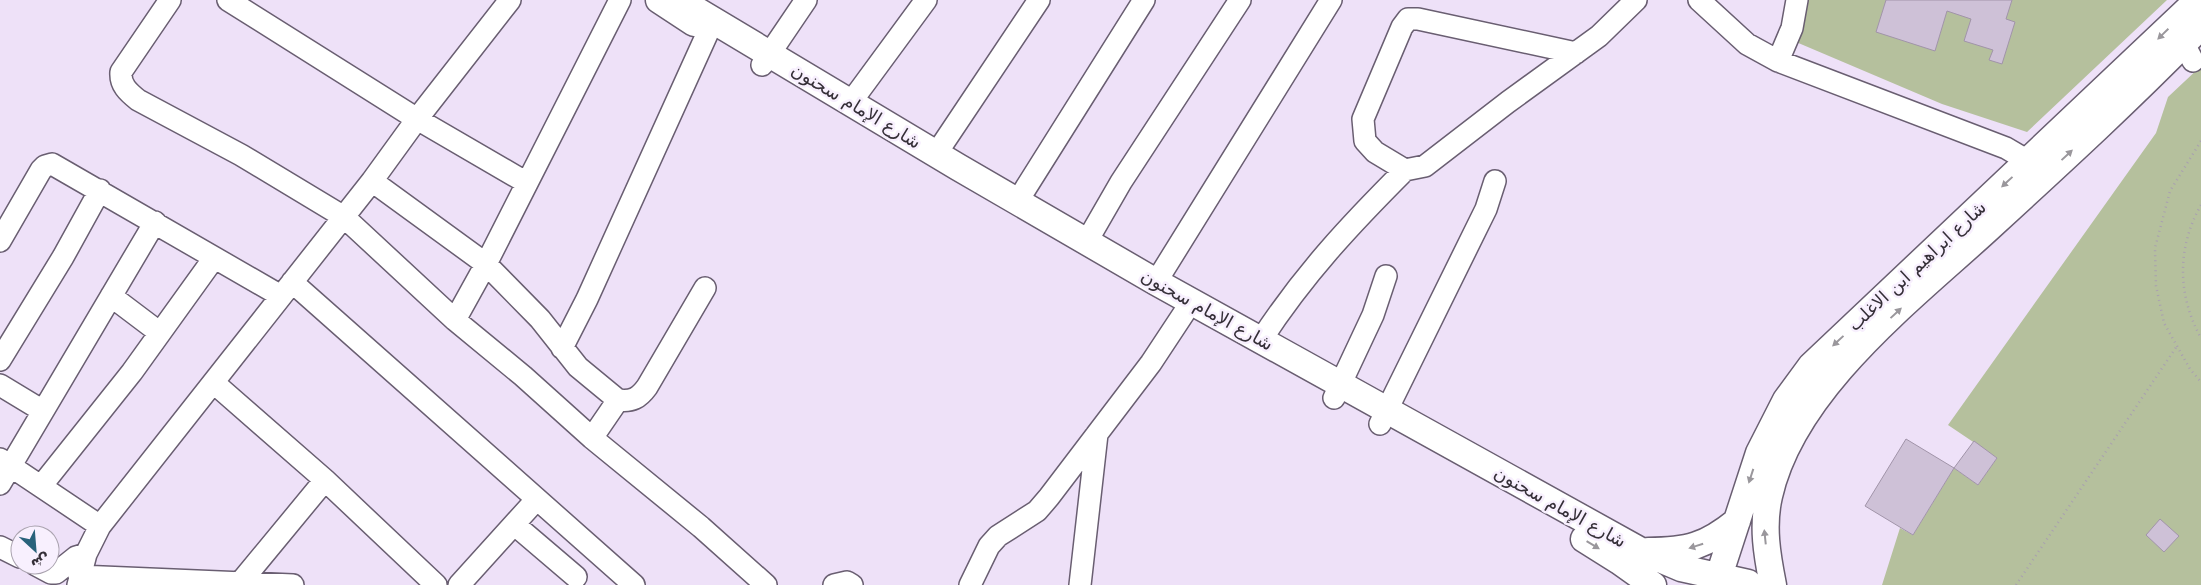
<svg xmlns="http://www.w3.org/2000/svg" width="2201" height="585" viewBox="0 0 2201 585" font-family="'DejaVu Sans','Noto Naskh Arabic',sans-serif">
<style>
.green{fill:#b5c09d}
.building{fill:#cec1d7;stroke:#a194a9}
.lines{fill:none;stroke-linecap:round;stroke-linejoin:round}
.minor-casing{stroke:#695e71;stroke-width:24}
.major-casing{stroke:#695e71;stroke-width:29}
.path{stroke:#a99fb0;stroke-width:2.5;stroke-dasharray:1 4;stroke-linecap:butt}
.minor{stroke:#fff;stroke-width:21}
.major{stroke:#fff;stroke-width:26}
.oneway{fill:#9a979c}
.labels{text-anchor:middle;stroke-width:5;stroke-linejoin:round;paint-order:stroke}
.street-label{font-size:18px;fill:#352f38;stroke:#f8f0fe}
</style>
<rect width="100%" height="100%" fill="#eee1f8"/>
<path class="green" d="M1804,0H2167L2027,132L1942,104L1796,42Z
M2201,66V585H1882L1900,528L1913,535L1954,468L1978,485L1997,458L1948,425L2156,133L2168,97Z"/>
<path class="building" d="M1886,0H2012L2006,19L2015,22L2002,64L1989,60L1993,50L1964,41L1971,19L1947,11L1935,51L1876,32Z
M1906,439L1954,468L1913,535L1865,506Z
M1974,441L1997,458L1978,485L1954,468Z
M2160,519L2179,536L2164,552L2146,535Z"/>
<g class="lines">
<defs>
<path id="minor" d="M170,0L121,72C120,85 128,92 138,100L241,155L344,217L455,320L523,376L592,438L618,400
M228,0L417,119L527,183
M1699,0L1747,44L1778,61L1792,28L1797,0
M2184,44L2193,61
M1576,53L1418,19H1408L1402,27L1363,119L1365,141L1375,152L1405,170L1425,166L1508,102L1599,36L1636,0
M1778,61L2006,148L2028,161
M762,65L806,0
M851,102L926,0
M936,154L1039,0
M372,181L486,264L540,319L578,367L618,400C632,402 639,398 647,387L705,288
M1017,202L1144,0
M0,241L41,170L45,166L52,164L281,296
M1087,241L1121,182L1240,0
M292,282L634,585
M1156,282L1331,0
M111,296L160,333
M455,320L486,264L620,0
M1261,340C1304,274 1350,225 1405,170
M562,348L587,299L708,32
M0,360L63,257L100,190
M214,383L325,480L436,585
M0,385L43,411
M1334,398L1373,315L1386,276
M1380,424L1486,209L1495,181
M592,438L701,527L766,585
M0,459L100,526
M0,484L155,222
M42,485L132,372L214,258
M515,525L576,577
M0,547L20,557
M36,565L51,573H56L76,557L86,554
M79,576L293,585
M240,583L325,480
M78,585L86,554L100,526L372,181L417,119L510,0
M459,585L536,500
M834,585L847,582L852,585
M970,585L989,546L998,536L1037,511L1049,497L1151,363L1184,313
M1080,585L1097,434"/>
<path id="major" d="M659,0L694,23
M682,0L696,10L958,167L1156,282L1641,551L1681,568L1748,583
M1584,539L1619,561L1653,585
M1648,551C1688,551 1706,546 1737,521
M1716,585L1759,453L1786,400L1811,366L2198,0
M1773,585C1767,555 1762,526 1769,496C1793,388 1913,298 1991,226C2062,161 2134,95 2201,26"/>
</defs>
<use href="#minor" class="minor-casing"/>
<use href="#major" class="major-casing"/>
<path class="path" d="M2201,141L2170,191L2155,248L2156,286L2164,323L2190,369L2201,382
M2201,205C2177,247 2177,295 2201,338
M2016,585L2177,346"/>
<use href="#minor" class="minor"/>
<use href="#major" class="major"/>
</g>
<defs><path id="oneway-solid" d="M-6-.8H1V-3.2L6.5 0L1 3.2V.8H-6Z" transform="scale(1.25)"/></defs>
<g class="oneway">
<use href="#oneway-solid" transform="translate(2163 34) rotate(136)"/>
<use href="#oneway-solid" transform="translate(2067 155) rotate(-43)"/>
<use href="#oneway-solid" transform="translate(2007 182) rotate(137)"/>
<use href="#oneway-solid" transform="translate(1896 313) rotate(-43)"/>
<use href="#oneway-solid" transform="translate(1838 341) rotate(137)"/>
<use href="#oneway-solid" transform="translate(1751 476) rotate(108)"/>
<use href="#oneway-solid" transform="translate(1765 537) rotate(-96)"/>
<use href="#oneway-solid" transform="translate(1593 545) rotate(31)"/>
<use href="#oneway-solid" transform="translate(1696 546) rotate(163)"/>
</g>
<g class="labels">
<g class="street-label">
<text transform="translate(856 106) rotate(31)" y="6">شارع الإمام سحنون</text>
<text transform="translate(1917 266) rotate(-43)" y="6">شارع ابراهيم ابن الاغلب</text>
<text transform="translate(1207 310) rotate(29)" y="6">شارع الإمام سحنون</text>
<text transform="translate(1560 507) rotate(29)" y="6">شارع الإمام سحنون</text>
</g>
</g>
<g transform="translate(35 550) rotate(154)"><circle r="24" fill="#f8f0fe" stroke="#aaa3af"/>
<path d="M0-4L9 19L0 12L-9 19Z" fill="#29627b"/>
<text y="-8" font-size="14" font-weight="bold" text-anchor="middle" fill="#352f38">ش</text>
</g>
</svg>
